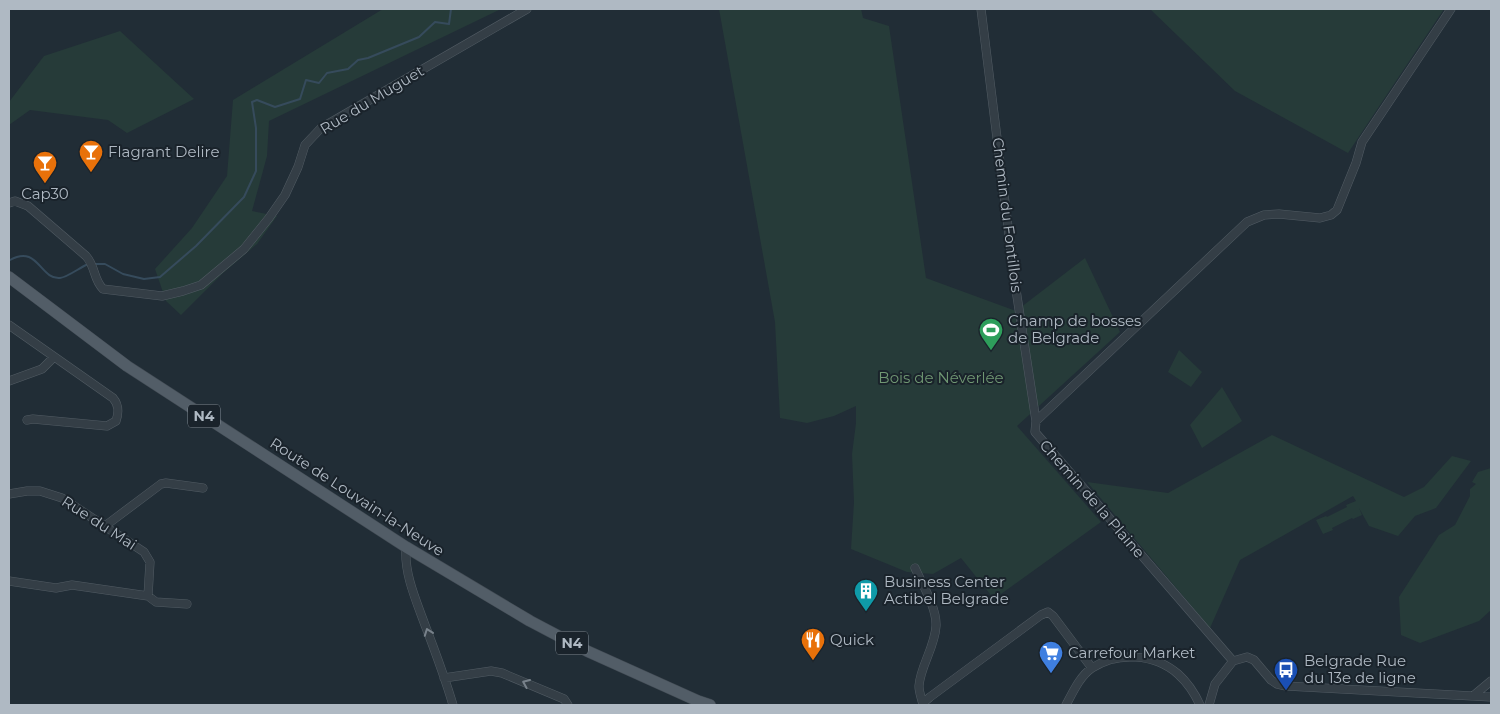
<svg xmlns="http://www.w3.org/2000/svg" width="1500" height="714" viewBox="0 0 1500 714" font-family="Montserrat,sans-serif">
<style>
.green{fill:#263b39}
.lines{fill:none;stroke-linecap:round;stroke-linejoin:round}
.stream{stroke:#364b5c;stroke-width:2}
.minor-casing{stroke:#525c64;stroke-width:9}
.primary-casing{stroke:#414a53;stroke-width:12}
.minor{stroke:#343e46;stroke-width:8}
.primary{stroke:#525d67;stroke-width:11}
.oneway{stroke:#78828b}
.labels{text-anchor:middle;stroke-width:4;stroke-linejoin:round;paint-order:stroke}
.shield{fill:#1a232b;stroke:#828c95;stroke-width:1}
.shield-label{font-size:14px;font-weight:bold;fill:#afb9c3}
.street-label{font-size:15px;fill:#afb9c3;stroke:#1a232b}
.poi-label{font-size:15px;fill:#afb9c3;stroke:#1a232b;text-anchor:start}
.park-label{font-size:15px;fill:#709773;stroke:#1a232b}
</style>
<rect width="100%" height="100%" fill="#212d36"/>
<path class="green" d="M383,9H501L269,121L267,156L252,211L277,216L257,244L222,274L181,315L166,301L155,269L192,228L227,176L233,100Z
M719,9H861L863,18L889,26L926,278L1016,311L1085,258L1120,332L1017,426L1101,522L994,599L961,558L933,574L907,572L851,549L854,502L852,454L856,423V406L834,416L807,423L780,418L775,322Z
M1150,9H1444L1348,153L1235,91Z
M120,31L194,99L127,133L108,120L30,110L9,125V102L44,56Z
M1179,350L1202,372L1191,387L1168,372Z
M1222,387L1242,421L1202,448L1190,425Z
M1272,435L1404,497L1424,487L1452,456L1471,461L1436,508L1415,516L1398,536L1369,526L1359,508L1362,515L1353,519L1352,518L1332,528L1333,530L1323,534L1316,520L1326,516L1327,517L1347,507L1346,505L1356,501L1353,496L1240,560L1210,628L1087,482L1168,493Z
M1491,468V610L1479,621L1420,643L1401,635L1399,597L1439,535L1455,525L1470,496V489L1476,484L1472,482L1478,472Z"/>
<g class="lines">
<path class="stream" d="M10,260C38,244 40,280 60,278C68,277 79,268 88,264
M95,264H105L123,274L144,279L160,277L196,246L244,197L256,171V128L252,102L257,100L275,107L300,99L306,80L319,83L327,73L348,69L358,60L368,58L419,37L435,22L449,24L451,9"/>
<defs>
<path id="minor" d="M981,9L1015,283L1036,421L1035,432L1233,661
M9,203L15,201L28,206L86,256C96,267 93,279 103,289L162,296L183,291L201,285L244,249L269,218L285,195L298,167L305,145L321,128L527,9
M9,325L113,398C119,405 119,412 116,421L107,426L33,419L27,420
M9,381L42,369L54,357
M1036,421L1247,222L1264,215L1279,214L1320,218L1331,215L1337,210L1356,163L1362,142L1451,9
M9,494L27,491H40L62,498L144,552L150,562L148,596
M105,526L161,484L166,483L203,488
M406,547C404,574 416,600 425,625C435,651 445,678 453,705
M915,568C922,584 937,608 936,626C935,647 920,667 919,686C919,693 922,699 923,705
M9,581L56,588L72,585L148,596L156,602L187,604
M1233,661L1247,657L1254,660L1271,680L1277,684L1286,686L1491,697
M444,678L491,671L502,673L564,699L568,705
M1473,696L1491,681
M923,703L930,697L1041,615L1048,612L1053,616L1092,668
M1066,705C1073,692 1080,676 1092,668C1118,651 1155,654 1178,674C1188,683 1195,694 1200,705
M1209,705L1215,684L1233,661"/>
<path id="primary" d="M9,277L127,366L406,547L530,621L587,651L698,701L710,705"/>
</defs>
<use href="#minor" class="minor-casing"/>
<use href="#primary" class="primary-casing"/>
<use href="#minor" class="minor"/>
<use href="#primary" class="primary"/>
</g>
<defs><path id="oneway-chevron" d="M-2-3.5L2.5 0L-2 3.5" fill="none" stroke-width="1.6" stroke-linecap="round" stroke-linejoin="round" transform="scale(1.25)"/></defs>
<g class="oneway">
<use href="#oneway-chevron" transform="translate(428 632) rotate(-110)"/>
<use href="#oneway-chevron" transform="translate(526 683) rotate(-157)"/>
</g>
<defs>
<symbol id="bar-pin" viewBox="-11 -11 22 30"><path d="M0 17L-7.5 6A9.5 9.5 0 1 1 7.5 6Z" fill="#e8710a" stroke="#1a232b"/><path d="M-6-5H6L.8 .8V4.5H3.5V6h-7V4.5H-.8V.8Z" fill="#fff"/></symbol>
<symbol id="stadium-pin" viewBox="-11 -11 22 30"><path d="M0 17L-7.5 6A9.5 9.5 0 1 1 7.5 6Z" fill="#2e9e5b" stroke="#1a232b"/><path d="M0-5a6.5 5 0 1 0 0 10a6.5 5 0 1 0 0-10ZM-3.5-1.8h7v3.6h-7Z" fill="#fff"/></symbol>
<symbol id="building-pin" viewBox="-11 -11 22 30"><path d="M0 17L-7.5 6A9.5 9.5 0 1 1 7.5 6Z" fill="#0f9aa8" stroke="#1a232b"/><path d="M-4-6H4V6H1V3H-1V6H-4ZM-2.5-4.3h1.7v1.8h-1.7ZM.8-4.3h1.7v1.8H.8ZM-2.5-1h1.7V.8h-1.7ZM.8-1h1.7V.8H.8Z" fill="#fff"/></symbol>
<symbol id="restaurant-pin" viewBox="-11 -11 22 30"><path d="M0 17L-7.5 6A9.5 9.5 0 1 1 7.5 6Z" fill="#e8710a" stroke="#1a232b"/><path d="M-5-6h1v4h1v-4h1v4h1v-4h1v5L-1.5 .5V6h-2V.5L-5-1ZM5-6V6H3V1.5H1.5Q1.5-4 5-6Z" fill="#fff"/></symbol>
<symbol id="supermarket-pin" viewBox="-11 -11 22 30"><path d="M0 17L-7.5 6A9.5 9.5 0 1 1 7.5 6Z" fill="#3f7fe0" stroke="#1a232b"/><path d="M-6-5.5h2.5l.6 2H6L4.5 2H-2.5L-4.4-4H-6ZM-1.5 3.2a1.3 1.3 0 1 0 .1 0ZM3 3.2a1.3 1.3 0 1 0 .1 0Z" fill="#fff"/></symbol>
<symbol id="bus-pin" viewBox="-11 -11 22 30"><path d="M0 17L-7.5 6A9.5 9.5 0 1 1 7.5 6Z" fill="#1a4fb4" stroke="#1a232b"/><path d="M-5-6H5V4H4V6H2V4H-2V6H-4V4H-5ZM-3.5-4V0h7V-4ZM-3.5 1.2v1.5H-2V1.2ZM2 1.2v1.5H3.5V1.2Z" fill="#fff"/></symbol>
</defs>
<g fill-rule="evenodd">
<use href="#bar-pin" x="77" y="138" width="28" height="38"/>
<use href="#bar-pin" x="31" y="149" width="28" height="38"/>
<use href="#stadium-pin" x="977" y="316" width="28" height="38"/>
<use href="#building-pin" x="852" y="577" width="28" height="38"/>
<use href="#restaurant-pin" x="799" y="626" width="28" height="38"/>
<use href="#supermarket-pin" x="1037" y="639" width="28" height="38"/>
<use href="#bus-pin" x="1272" y="656" width="28" height="38"/>
</g>
<g class="labels">
<g class="shield">
<rect x="188" y="404.5" width="32" height="23" rx="4"/>
<rect x="556" y="631.5" width="32" height="23" rx="4"/>
</g>
<g class="shield-label">
<text x="204" y="421">N4</text>
<text x="572" y="648">N4</text>
</g>
<g class="street-label">
<text transform="translate(372 100) rotate(-31)" y="5">Rue du Muguet</text>
<text transform="translate(1007 215) rotate(83)" y="5">Chemin du Fontillois</text>
<text transform="translate(357 497) rotate(33)" y="5">Route de Louvain-la-Neuve</text>
<text transform="translate(1092 499) rotate(49)" y="5">Chemin de la Plaine</text>
<text transform="translate(99 523) rotate(33)" y="5">Rue du Mai</text>
</g>
<g class="poi-label">
<text x="108" y="157">Flagrant Delire</text>
<text x="45" y="199" text-anchor="middle">Cap30</text>
<text x="1008" y="326">Champ de bosses<tspan x="1008" dy="17">de Belgrade</tspan></text>
<text x="884" y="587">Business Center<tspan x="884" dy="17">Actibel Belgrade</tspan></text>
<text x="830" y="645">Quick</text>
<text x="1068" y="658">Carrefour Market</text>
<text x="1304" y="666">Belgrade Rue<tspan x="1304" dy="17">du 13e de ligne</tspan></text>
</g>
<g class="park-label">
<text x="941" y="383">Bois de Néverlée</text>
</g>
</g>
<rect width="1500" height="714" fill="none" stroke="#afb9c3" stroke-width="20"/>
</svg>
